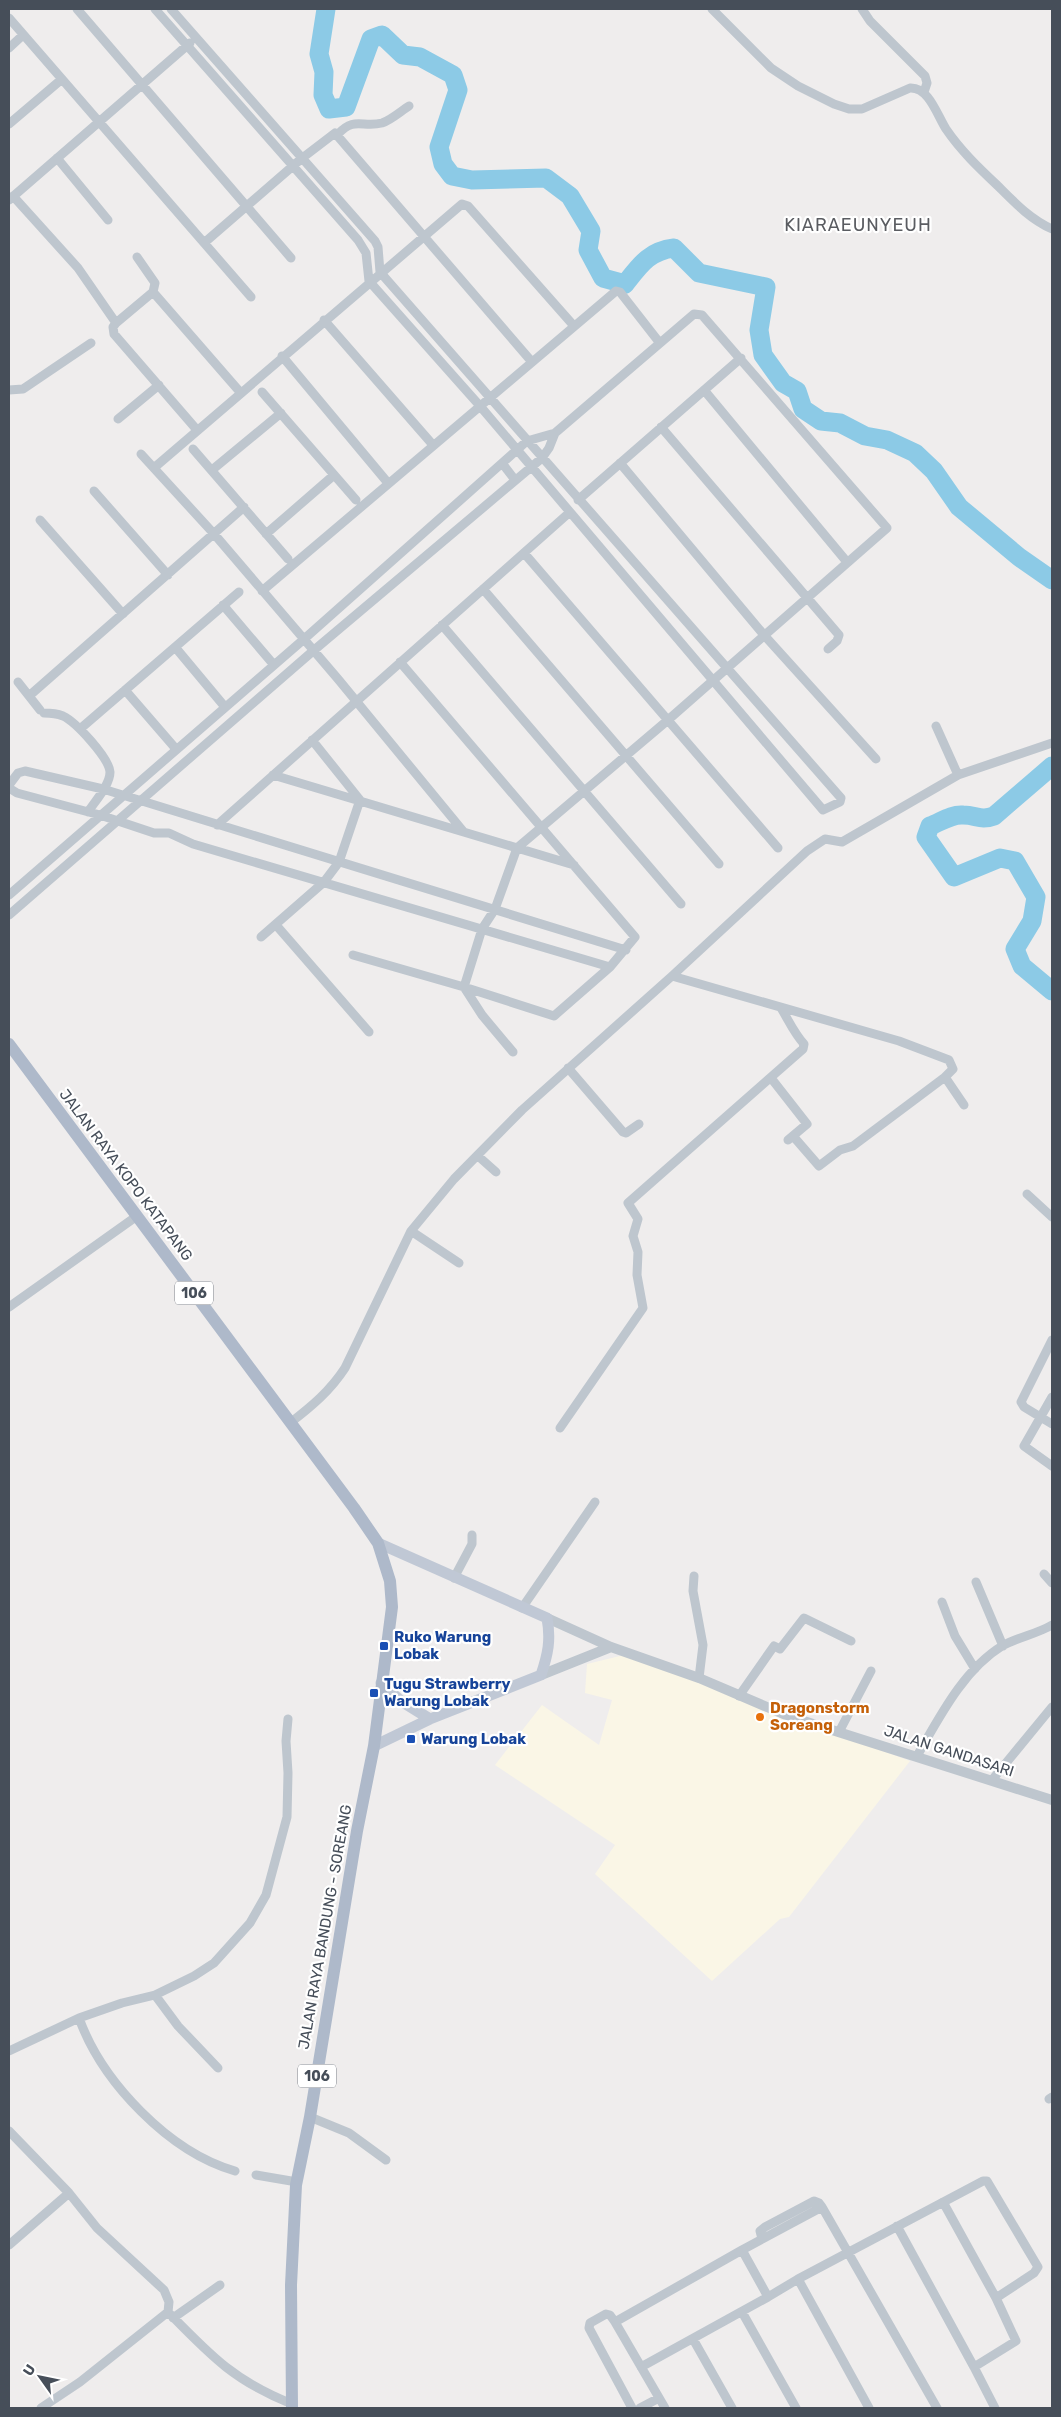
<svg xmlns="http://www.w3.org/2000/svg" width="1061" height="2417" viewBox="0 0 1061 2417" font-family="Rubik,sans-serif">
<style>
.commercial{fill:#faf6e6}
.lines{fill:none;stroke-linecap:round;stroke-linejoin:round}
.river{stroke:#8ccae6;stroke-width:19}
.minor{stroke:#bec6ce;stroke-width:9}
.tertiary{stroke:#bec6ce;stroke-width:10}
.secondary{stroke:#c0c8d5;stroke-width:11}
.primary{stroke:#aeb9ca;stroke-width:12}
.transit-dot{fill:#1a4fb4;stroke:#fff;stroke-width:2}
.food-dot{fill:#e8710a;stroke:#fff;stroke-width:2}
.labels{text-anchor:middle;stroke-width:4.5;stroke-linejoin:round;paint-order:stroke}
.shield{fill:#fff;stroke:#7e838b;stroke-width:1}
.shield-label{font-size:14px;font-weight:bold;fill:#464e59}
.street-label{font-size:15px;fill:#464e59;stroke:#fff}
.transit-label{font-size:15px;font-weight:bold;fill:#164399;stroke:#fff;text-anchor:start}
.food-label{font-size:15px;font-weight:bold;fill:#c56008;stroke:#fff;text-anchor:start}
.quarter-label{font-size:18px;letter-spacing:1px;fill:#5a5c61;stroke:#fff}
</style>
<rect width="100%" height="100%" fill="#efeded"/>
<path class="commercial" d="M624,1655L910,1761L789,1917L780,1919L712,1981L595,1874L615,1845L495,1765L542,1705L599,1745L612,1700L585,1693L587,1664Z"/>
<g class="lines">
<path class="river" d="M326,9L319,54L324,72L323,95L329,109L346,107L371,39L382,35L403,55L420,57L453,75L458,90L439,147L443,164L452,176L472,180L546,178L570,196L591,231L588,250L603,278L625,284C640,265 649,251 674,248L699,273L766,287L759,330L763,355L783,383L797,391L803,409L821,421L840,423L865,436L887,440L915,453L934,471L959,507L1019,557L1052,580
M1052,766L994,816C980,821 977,815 963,815C951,814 941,822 930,826L926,837L954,877L1000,858L1015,861L1036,897L1032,921L1015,949L1022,966L1052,991"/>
<path class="minor" d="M77,9L291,258
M155,9L358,240L366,253L369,281L480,406L823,810L840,802L841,798L380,272L378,247L375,241L171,9
M712,9L771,68L798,86L834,104L849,109H862L910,88C929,87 937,115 946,129C961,151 979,168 998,186C1015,203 1030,219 1052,229
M862,9L870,21L925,76L927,83L924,92
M9,18L251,297
M9,48L23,35
M9,124L62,79
M338,134C355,116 362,128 382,123C391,120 401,111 409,106
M57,158L108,220
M13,196L78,268L116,323
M9,200L190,43
M204,243L301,159L335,133L532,362
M137,257L155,283L153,292L240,392
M153,292L116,323L113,327L114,334L197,430
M324,320L433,445
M282,356L388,483
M9,390L23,389L91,343
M704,390L847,562
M262,392L356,500
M118,419L159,385
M661,427L839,635L837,641L828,649
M193,449L288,559
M141,454L215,535L338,679L463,831
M502,463L515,480
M620,463L764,635L876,759
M155,467L462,204L468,206L574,326
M212,470L281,413
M94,491L168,575
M578,500L741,358
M40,520L123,614
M266,534L334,475
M524,553L778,848
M483,589L719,864
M262,591L616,291L620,292L659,342
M223,605L274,665
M442,625L681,904
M175,647L225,707
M18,682L40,710
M125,690L176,749
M29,696L244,507
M44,713C50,713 58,714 63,716C76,722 109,758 110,772C110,785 95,801 88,812
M936,726L958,775
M80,729L239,592
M273,775L574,865
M9,785L18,773L25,771L103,789L626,950
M9,788L17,793L100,815L154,833H169L193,844L610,967
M217,825L570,512
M9,895L303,640L527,441L555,433L694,314L702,315L887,528L668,720L517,848L495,909L482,929L464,987L482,1015L513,1052
M9,915L313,651L542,458L549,448L555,433
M276,925L369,1032
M261,937L324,882L339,862L360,800L312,740
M353,955L464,987L554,1016L610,967L635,937L400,662
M672,976L899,1041L949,1060L953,1069L945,1077
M568,1068L623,1132L626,1133L639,1124
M771,1078L807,1124L788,1140
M793,1136L819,1166L840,1150L853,1146L945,1077L964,1105
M478,1156L496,1172
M1027,1194L1052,1217
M411,1231L459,1263
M9,1307L137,1216
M1052,1340L1021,1402L1024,1407L1052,1424
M1052,1397L1024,1446L1052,1466
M290,1423C312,1406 330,1391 345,1368L411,1231L454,1179L522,1110L672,976L807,851L825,839L842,842L958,775L1052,743
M560,1428L643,1308L637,1275L638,1252L633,1236L638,1219L628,1203L803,1049L804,1044C794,1033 789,1021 781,1008
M1044,1574L1052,1583
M694,1576L693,1591L703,1645L699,1678
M454,1578L472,1544V1535
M976,1582L1003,1646
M942,1602L955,1636L975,1669
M522,1608L595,1502
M739,1696L774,1646L780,1649L804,1618L851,1641
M839,1732L871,1671
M917,1756C939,1718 963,1670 1002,1646C1018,1637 1037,1634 1052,1625
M992,1780L1052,1707
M155,1995L178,2026L218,2068
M79,2018C102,2082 169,2152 235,2171
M9,2051L79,2018L122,2003L155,1995L194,1976L214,1963L250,1923L266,1895L287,1817L288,1773L286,1741L288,1719
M1049,2099L1052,2097
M310,2117L349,2133L386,2160
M9,2131L69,2193L97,2228L164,2290L169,2302L168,2312
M256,2175L297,2182
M943,2202L996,2298
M897,2226L974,2367
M762,2239L760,2231L765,2227L814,2201L819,2203L822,2207
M9,2245L69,2193
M742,2250L822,2207L937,2408
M798,2279L869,2408
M768,2297L798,2279L983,2181H987L1038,2267L1034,2273L996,2298L1016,2341L974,2367L995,2408
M742,2312L796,2408
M173,2318L220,2285
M615,2322L742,2250L768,2297L641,2367
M693,2339L732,2408
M41,2408L80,2382L168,2312C210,2355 234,2381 292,2404
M632,2408L589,2328L590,2323L606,2314L610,2315L615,2322L665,2408
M640,2408L659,2398"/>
<path class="tertiary" d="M547,1618L611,1647L699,1678L788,1716L1052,1800
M541,1675L611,1647"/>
<path class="secondary" d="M381,1683L401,1701L430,1719
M374,1746L430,1719L541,1675C548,1654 551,1640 547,1618L378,1543"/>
<path class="primary" d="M9,1044L354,1508L378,1543L390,1581L392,1607L374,1746L357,1831L310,2117L296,2185L291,2285L292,2408"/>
</g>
<g class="transit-dot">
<rect x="379" y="1641" width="10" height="10" rx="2.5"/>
<rect x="369" y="1688" width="10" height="10" rx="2.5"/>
<rect x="406" y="1734" width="10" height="10" rx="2.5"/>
</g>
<circle class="food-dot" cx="760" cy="1717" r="5"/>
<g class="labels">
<g class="shield">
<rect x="175" y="1281.5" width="38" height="23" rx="4"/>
<rect x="298" y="2064.5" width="38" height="23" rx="4"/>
</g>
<g class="shield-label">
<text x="194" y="1298">106</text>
<text x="317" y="2081">106</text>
</g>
<g class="street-label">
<text transform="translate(126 1175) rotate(53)" y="5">JALAN RAYA KOPO KATAPANG</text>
<text transform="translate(949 1751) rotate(18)" y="5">JALAN GANDASARI</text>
<text transform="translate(325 1927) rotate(-80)" y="5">JALAN RAYA BANDUNG - SOREANG</text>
</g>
<g class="transit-label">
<text x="394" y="1642">Ruko Warung<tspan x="394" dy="17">Lobak</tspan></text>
<text x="384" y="1689">Tugu Strawberry<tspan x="384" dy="17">Warung Lobak</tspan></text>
<text x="421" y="1744">Warung Lobak</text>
</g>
<g class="food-label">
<text x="770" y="1713">Dragonstorm<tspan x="770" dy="17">Soreang</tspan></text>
</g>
<g class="quarter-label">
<text x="858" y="231">KIARAEUNYEUH</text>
</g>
</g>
<rect width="1061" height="2417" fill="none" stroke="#464e59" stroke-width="20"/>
<g transform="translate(40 2377) rotate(303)" stroke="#ffffff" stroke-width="4" paint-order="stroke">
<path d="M0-4L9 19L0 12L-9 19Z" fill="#464e59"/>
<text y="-8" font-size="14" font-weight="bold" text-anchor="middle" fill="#464e59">U</text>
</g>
</svg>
